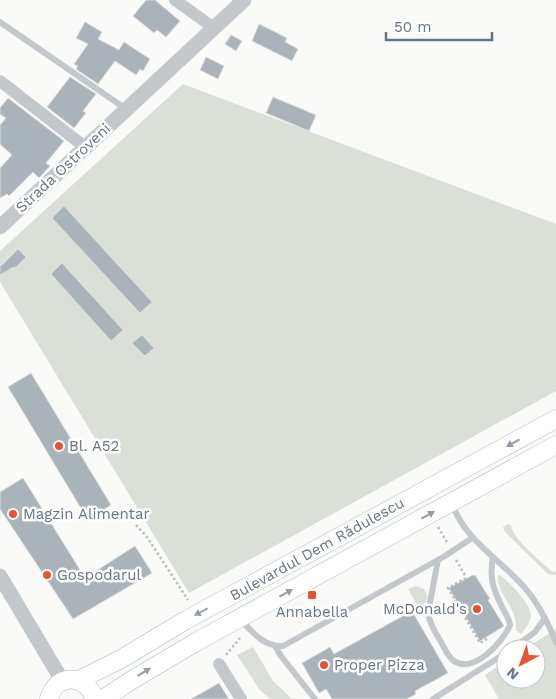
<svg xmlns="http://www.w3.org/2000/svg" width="556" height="699" viewBox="0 0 556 699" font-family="'Work Sans',sans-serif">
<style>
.green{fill:#dadfd7}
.building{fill:#aab3b9;stroke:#dcdcda}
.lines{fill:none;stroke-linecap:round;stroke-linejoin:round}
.secondary-casing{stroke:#b3babf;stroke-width:19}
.path{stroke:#bbbfc2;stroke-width:2.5;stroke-dasharray:2.5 2.5;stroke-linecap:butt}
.service{stroke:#c3c8cc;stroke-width:6}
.minor{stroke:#c3c8cc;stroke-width:12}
.tertiary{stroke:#c3c8cc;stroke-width:15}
.secondary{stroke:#fff;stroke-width:18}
.oneway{fill:#939fa8}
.poi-dot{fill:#e4572e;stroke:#fff;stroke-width:2}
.labels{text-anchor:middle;stroke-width:5;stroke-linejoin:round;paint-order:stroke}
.street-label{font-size:15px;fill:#657683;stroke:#fff}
.poi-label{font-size:15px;fill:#657683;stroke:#fff;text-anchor:start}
</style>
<rect width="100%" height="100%" fill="#fafaf8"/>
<path class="green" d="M183,84L556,224V391L189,593L0,282V251Z
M508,524L511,525C513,540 540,560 551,571L556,572V575L548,574L505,532L503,527Z
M500,575C509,582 532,605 531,616C530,623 525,629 521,634L516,630C517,606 497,595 498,576Z
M416,586L424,589L427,595L424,617L408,589Z
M556,629V699H499L485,675L506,661V679H536V649H525Z
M253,647L273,681L292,699H270L259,689L237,655Z"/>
<path class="building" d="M146,0H155L180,21L166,37L157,30L154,33L133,16Z
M85,22L102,32L98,39L119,50L124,42L150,59L143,71L140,69L136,75L115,61L98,84L76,69L78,66L74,64L88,44L76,38Z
M259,24L287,38L285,42L298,49L292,61L252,41Z
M231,35L242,41L236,51L225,44Z
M206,57L224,66L218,79L200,70Z
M70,77L96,94L83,111L86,113L74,128L47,107Z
M273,97L316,115L309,131L266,113Z
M8,98L64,141L46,163L50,166L39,178L33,172L9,196L7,194L0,198V168L12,155L0,144V125L6,118L0,114V108Z
M64,206L152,302L140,313L52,218Z
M18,249L26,257L15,268L14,267L0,275V267Z
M62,263L123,330L111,341L51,274Z
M142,335L154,348L145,356L132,343Z
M31,373L111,505L88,520L8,387Z
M23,478L85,578L135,546L152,573L73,619L0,509V492Z
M473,575L474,576L475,575L490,599L488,600L504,626L480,641L449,588Z
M412,611L448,673L415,691L416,694L407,699H332L326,689L319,693L302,663L330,647L334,654Z
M219,683L229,699H191Z"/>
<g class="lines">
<defs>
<path id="secondary" d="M79,680L121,659L186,620L556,419
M49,699C56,672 86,674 95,699
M103,699L132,680L196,642L556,445"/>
</defs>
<use href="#secondary" class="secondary-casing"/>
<path class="path" d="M136,525L147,537L188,600
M438,527L448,544
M456,560L466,577
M466,578L448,588L480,643L488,638
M226,655L240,638"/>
<path class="service" d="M0,22L126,109
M452,503C464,540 501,560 525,588C539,604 548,623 556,642
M438,560L428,613C430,624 435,632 441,642C444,647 448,657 454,661C474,674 503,642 510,625C509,618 505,613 502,607C493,588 489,578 493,557
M240,619C252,632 264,647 283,646L445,556L472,538
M275,646L281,656L315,699
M512,649L535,632L545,618
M433,699L506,653"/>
<path class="minor" d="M175,0L214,28
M0,81L85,147
M219,664L241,699"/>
<path class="tertiary" d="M0,227L244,0
M0,576L63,682"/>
<use href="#secondary" class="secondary"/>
</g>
<defs><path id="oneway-solid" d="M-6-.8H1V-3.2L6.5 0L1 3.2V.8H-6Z" transform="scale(1.25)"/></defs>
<g class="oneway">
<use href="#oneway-solid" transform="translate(513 443) rotate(151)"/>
<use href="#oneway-solid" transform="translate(428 515) rotate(-29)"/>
<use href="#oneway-solid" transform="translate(286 593) rotate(-29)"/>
<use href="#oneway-solid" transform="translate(201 612) rotate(152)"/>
<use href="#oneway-solid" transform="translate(144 672) rotate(-31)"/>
</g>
<g class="poi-dot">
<circle cx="59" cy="446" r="5"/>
<circle cx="13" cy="514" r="5"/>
<circle cx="47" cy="575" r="5"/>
<rect x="307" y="590" width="10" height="10" rx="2.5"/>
<circle cx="477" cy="609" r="5"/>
<circle cx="324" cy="665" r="5"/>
</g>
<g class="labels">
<g class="street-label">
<text transform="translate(63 168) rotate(-43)" y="5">Strada Ostroveni</text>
<text transform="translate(317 549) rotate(-29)" y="5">Bulevardul Dem Rădulescu</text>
</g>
<g class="poi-label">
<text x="69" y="451">Bl. A52</text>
<text x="23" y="519">Magzin Alimentar</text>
<text x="57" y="580">Gospodarul</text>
<text x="467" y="614" text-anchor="end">McDonald's</text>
<text x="312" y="617" text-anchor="middle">Annabella</text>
<text x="334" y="670">Proper Pizza</text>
</g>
</g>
<g transform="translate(521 664) rotate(221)"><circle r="24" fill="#ffffff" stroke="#c1c8cd"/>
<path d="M0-4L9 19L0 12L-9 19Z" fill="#e4572e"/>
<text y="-8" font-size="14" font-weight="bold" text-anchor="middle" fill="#657683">N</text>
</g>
<path d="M386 32v8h106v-8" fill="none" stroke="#657683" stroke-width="2.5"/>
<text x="394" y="32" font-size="15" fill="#657683" stroke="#ffffff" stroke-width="4" paint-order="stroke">50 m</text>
</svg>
